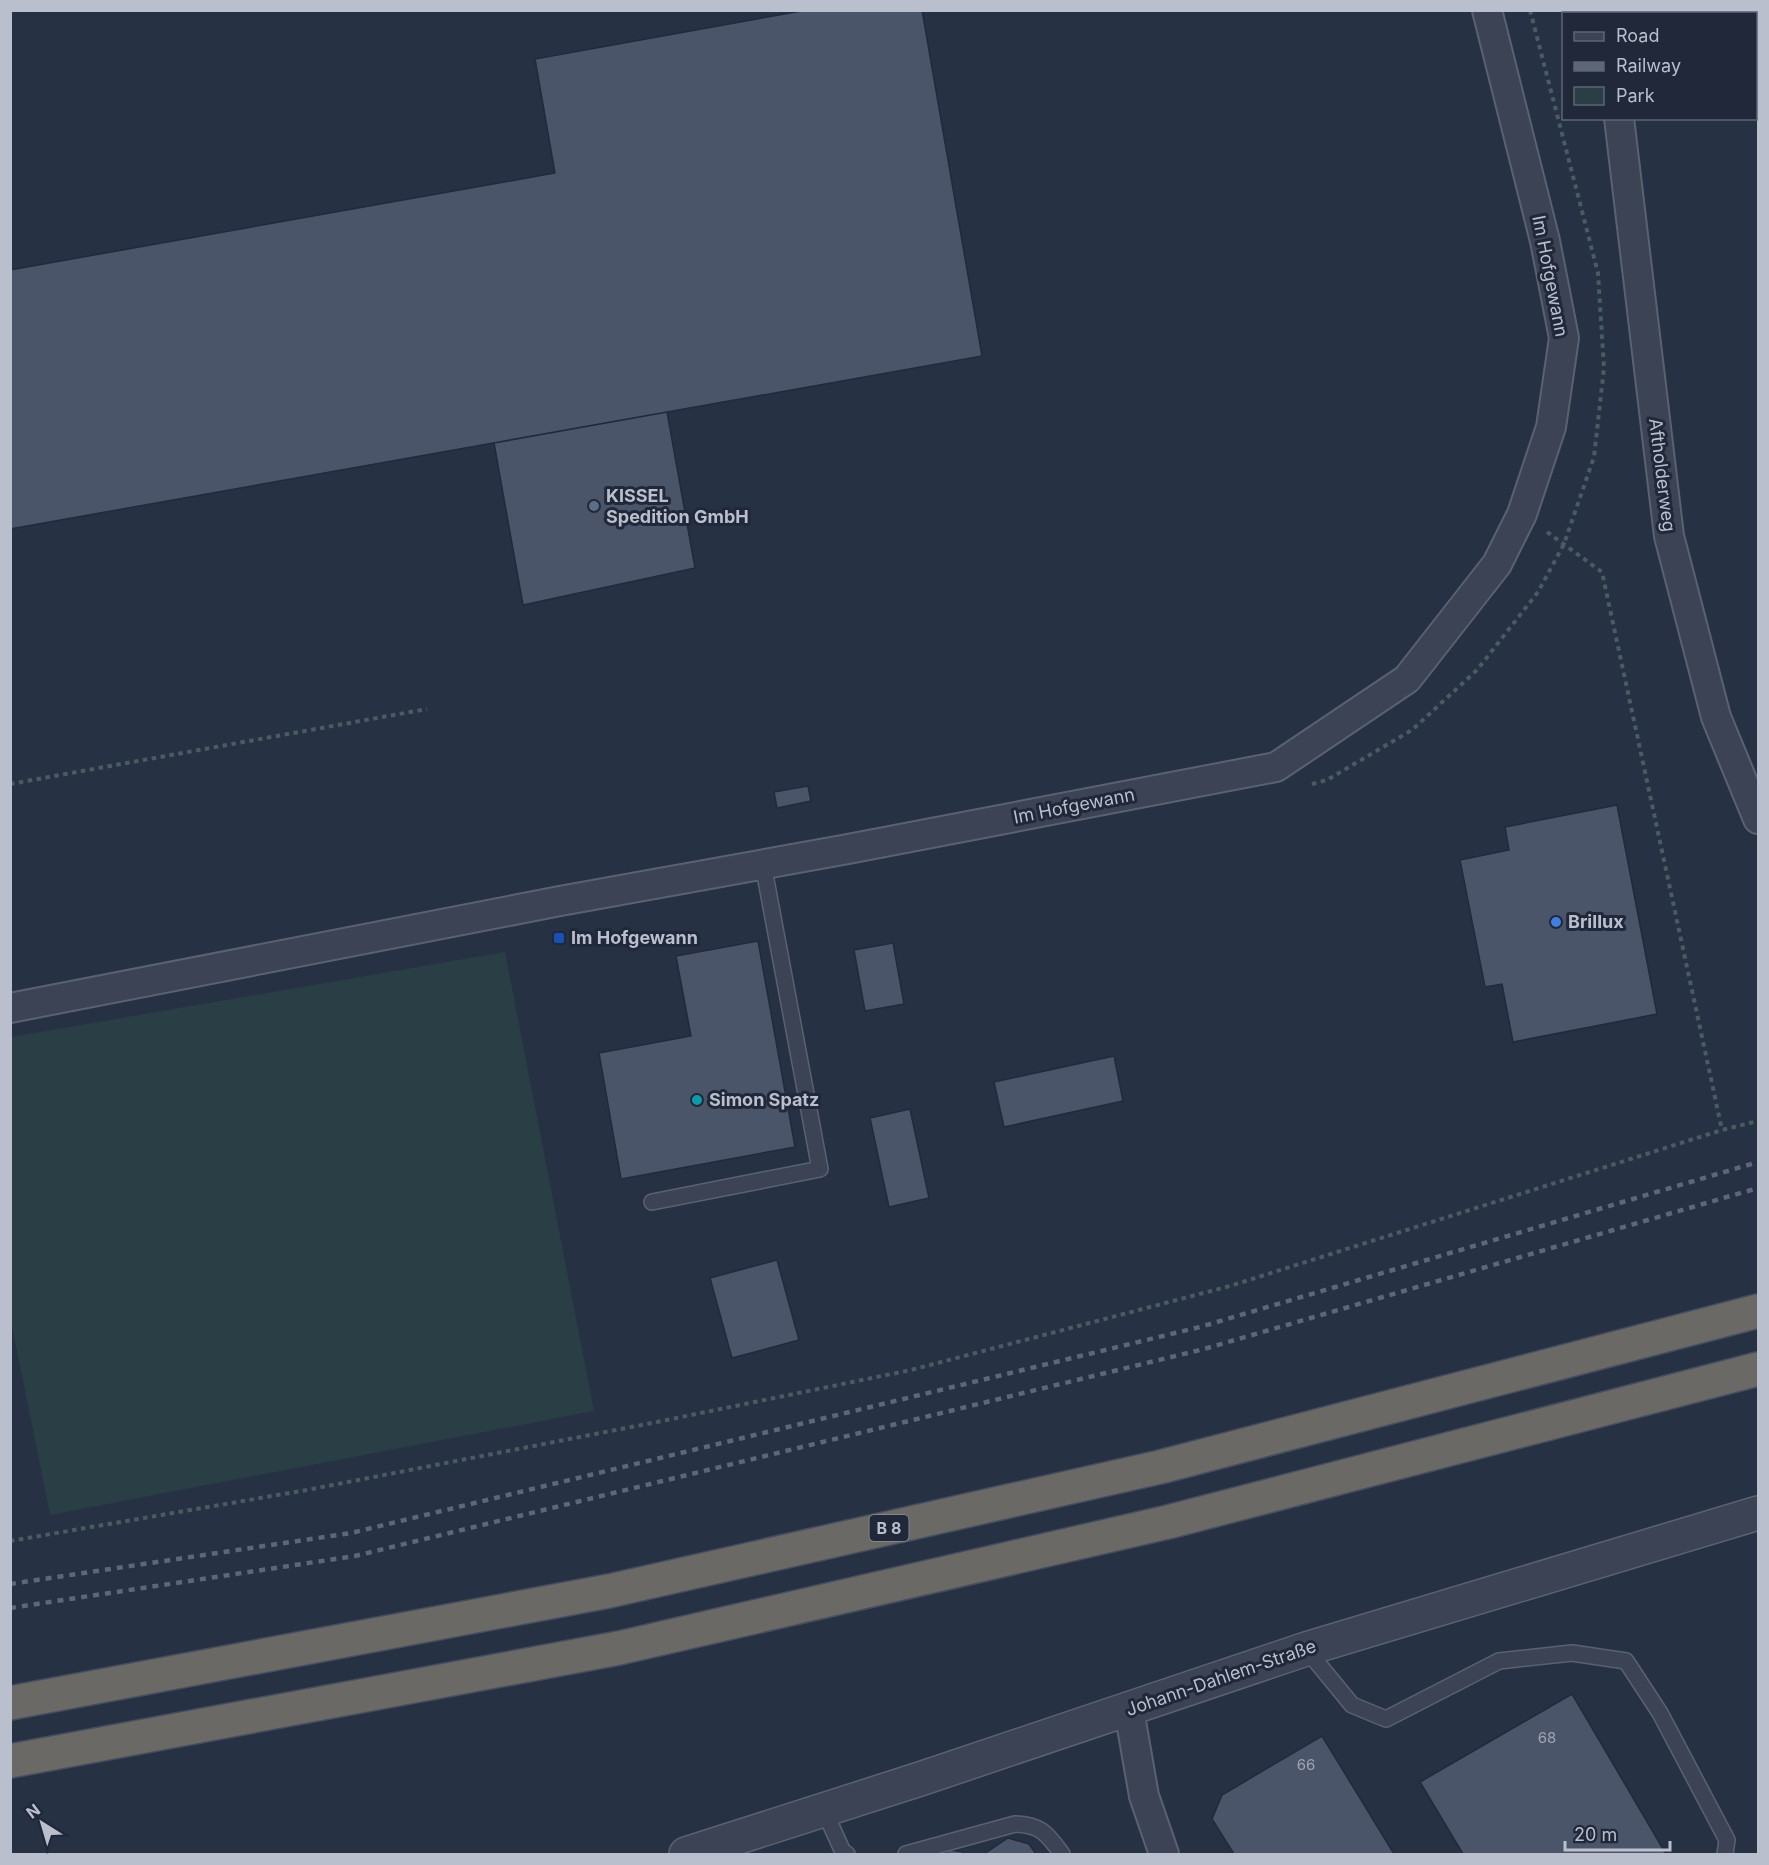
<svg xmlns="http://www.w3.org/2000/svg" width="1769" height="1865" viewBox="0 0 1769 1865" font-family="Inter,sans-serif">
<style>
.green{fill:#293f45}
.building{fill:#4b556a;stroke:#222a3b;stroke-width:1.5}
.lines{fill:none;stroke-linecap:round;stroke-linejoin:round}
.service-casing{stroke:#5a6171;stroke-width:18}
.minor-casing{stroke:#5a6171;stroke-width:32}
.tertiary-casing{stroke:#5a6171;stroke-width:36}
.trunk-casing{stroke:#464e5e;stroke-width:36}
.path{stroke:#485c61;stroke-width:4;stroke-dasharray:4.5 4.5;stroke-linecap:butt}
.service{stroke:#3c4354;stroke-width:15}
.minor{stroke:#3c4354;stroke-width:28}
.tertiary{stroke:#3c4354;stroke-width:33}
.trunk{stroke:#6a6966;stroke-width:33}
.rail{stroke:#5e677a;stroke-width:4.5;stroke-dasharray:6 6;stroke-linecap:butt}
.service-dot{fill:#5c6f8a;stroke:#202839;stroke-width:2}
.shop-dot{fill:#3f7fe0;stroke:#202839;stroke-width:2}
.transit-dot{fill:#1a4fb4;stroke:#202839;stroke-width:2}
.culture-dot{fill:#0f9aa8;stroke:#202839;stroke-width:2}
.labels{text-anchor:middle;stroke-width:6;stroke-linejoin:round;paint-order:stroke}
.number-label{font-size:15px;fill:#9ea4b4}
.shield{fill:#202839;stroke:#8b92a1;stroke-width:1.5}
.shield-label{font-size:16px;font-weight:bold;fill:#b9bfcd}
.street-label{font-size:18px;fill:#b9bfcd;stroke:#202839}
.poi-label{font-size:18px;font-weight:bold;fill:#b9bfcd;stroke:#202839;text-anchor:start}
</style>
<rect width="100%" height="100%" fill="#273144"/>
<path class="green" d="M505,952L594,1411L50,1515L11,1321V1037Z"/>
<path class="building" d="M807,10H922L982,356L10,529V270L555,173L535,59Z
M667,412L695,568L523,605L494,443Z
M808,786L811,801L777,808L774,792Z
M1617,805L1657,1014L1513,1042L1502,984L1485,987L1460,860L1509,850L1505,827Z
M758,941L795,1147L621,1179L599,1053L691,1036L676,956Z
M893,943L904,1004L865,1011L854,950Z
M1114,1056L1123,1101L1004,1127L994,1082Z
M910,1109L929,1198L889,1207L870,1118Z
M777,1260L799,1340L732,1358L710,1278Z
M1572,1694L1666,1854H1463L1420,1782Z
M1322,1736L1394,1854H1234L1212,1819L1222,1795Z
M1008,1838L1029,1844L1036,1854H984Z
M951,1850L963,1852L965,1854H941Z"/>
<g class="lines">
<defs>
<path id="service" d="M652,1202L820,1169L763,864
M1306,1649L1352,1705L1386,1719L1499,1661L1572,1653L1626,1661L1660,1713L1727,1840L1725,1854
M824,1810L843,1852L847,1854
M906,1854L1015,1824C1042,1825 1047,1834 1062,1854"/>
<path id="minor" d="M1606,10V14
M1619,118L1669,536L1716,717L1758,819
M10,1008L560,901L848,849L1276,767L1407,679L1497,564L1522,514L1551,427L1564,338L1545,241L1487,10
M1129,1710L1144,1796L1164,1854"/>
<path id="tertiary" d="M686,1854L923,1778L1306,1649L1758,1513"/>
<path id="trunk" d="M10,1703L609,1591L1160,1467L1758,1311
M10,1761L619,1648L1168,1522L1758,1369"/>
</defs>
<use href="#service" class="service-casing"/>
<use href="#minor" class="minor-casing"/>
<use href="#tertiary" class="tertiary-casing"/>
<use href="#trunk" class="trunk-casing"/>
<path class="path" d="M1547,532L1602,572L1722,1130
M10,784L427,709
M1312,784L1327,780L1412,730L1477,670L1538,592L1564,544L1594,457L1604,368L1598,273L1530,10
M10,1541L307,1490L657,1422L911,1370L1230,1286L1722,1130L1758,1121"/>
<use href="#service" class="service"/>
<use href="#minor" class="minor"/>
<use href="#tertiary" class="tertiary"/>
<use href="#trunk" class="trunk"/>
<path class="rail" d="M10,1584L351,1533L1200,1327L1758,1162
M10,1608L355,1556L1204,1349L1758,1188"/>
</g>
<circle class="service-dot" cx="594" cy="506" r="6"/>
<circle class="shop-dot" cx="1556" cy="922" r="6"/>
<rect class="transit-dot" x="553" y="932" width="12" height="12" rx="3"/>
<circle class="culture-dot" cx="697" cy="1100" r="6"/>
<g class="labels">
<g class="number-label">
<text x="1547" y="1743">68</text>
<text x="1306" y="1770">66</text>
</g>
<rect class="shield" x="869.5" y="1515" width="39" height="26" rx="4.5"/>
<g class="shield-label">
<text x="889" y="1534">B 8</text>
</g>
<g class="street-label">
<text transform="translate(1550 276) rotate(79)" y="6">Im Hofgewann</text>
<text transform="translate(1662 475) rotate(83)" y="6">Aftholderweg</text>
<text transform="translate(1074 806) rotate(-11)" y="6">Im Hofgewann</text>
<text transform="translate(1221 1678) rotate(-19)" y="6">Johann-Dahlem-Straße</text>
</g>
<g class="poi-label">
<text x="606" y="502">KISSEL<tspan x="606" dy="21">Spedition GmbH</tspan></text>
<text x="1568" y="928">Brillux</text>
<text x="571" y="944">Im Hofgewann</text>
<text x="709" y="1106">Simon Spatz</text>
</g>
</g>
<rect width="1769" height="1865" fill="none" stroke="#b9bfcd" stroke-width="24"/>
<rect x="1562" y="12" width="195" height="108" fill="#202839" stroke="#5d6474" stroke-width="1.5"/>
<rect x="1574" y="32" width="30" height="9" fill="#3c4354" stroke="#5d6474" stroke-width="1.5"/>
<text x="1616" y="42" font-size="18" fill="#b9bfcd">Road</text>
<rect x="1574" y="62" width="30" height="9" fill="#5e677a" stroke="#5d6474" stroke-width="1.5"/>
<text x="1616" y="72" font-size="18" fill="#b9bfcd">Railway</text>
<rect x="1574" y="87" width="30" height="18" fill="#293f45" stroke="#5d6474" stroke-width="1.5"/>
<text x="1616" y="102" font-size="18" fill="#b9bfcd">Park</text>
<g transform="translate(42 1823) rotate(323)" stroke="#202839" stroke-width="4.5" paint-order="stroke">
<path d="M0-4.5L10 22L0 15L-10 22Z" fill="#b9bfcd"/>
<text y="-9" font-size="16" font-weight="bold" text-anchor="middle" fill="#b9bfcd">N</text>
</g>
<path d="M1565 1841v9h105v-9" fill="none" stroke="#b9bfcd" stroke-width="3"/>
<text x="1574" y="1841" font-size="18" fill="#b9bfcd" stroke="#202839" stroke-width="4.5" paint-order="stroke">20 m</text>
</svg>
